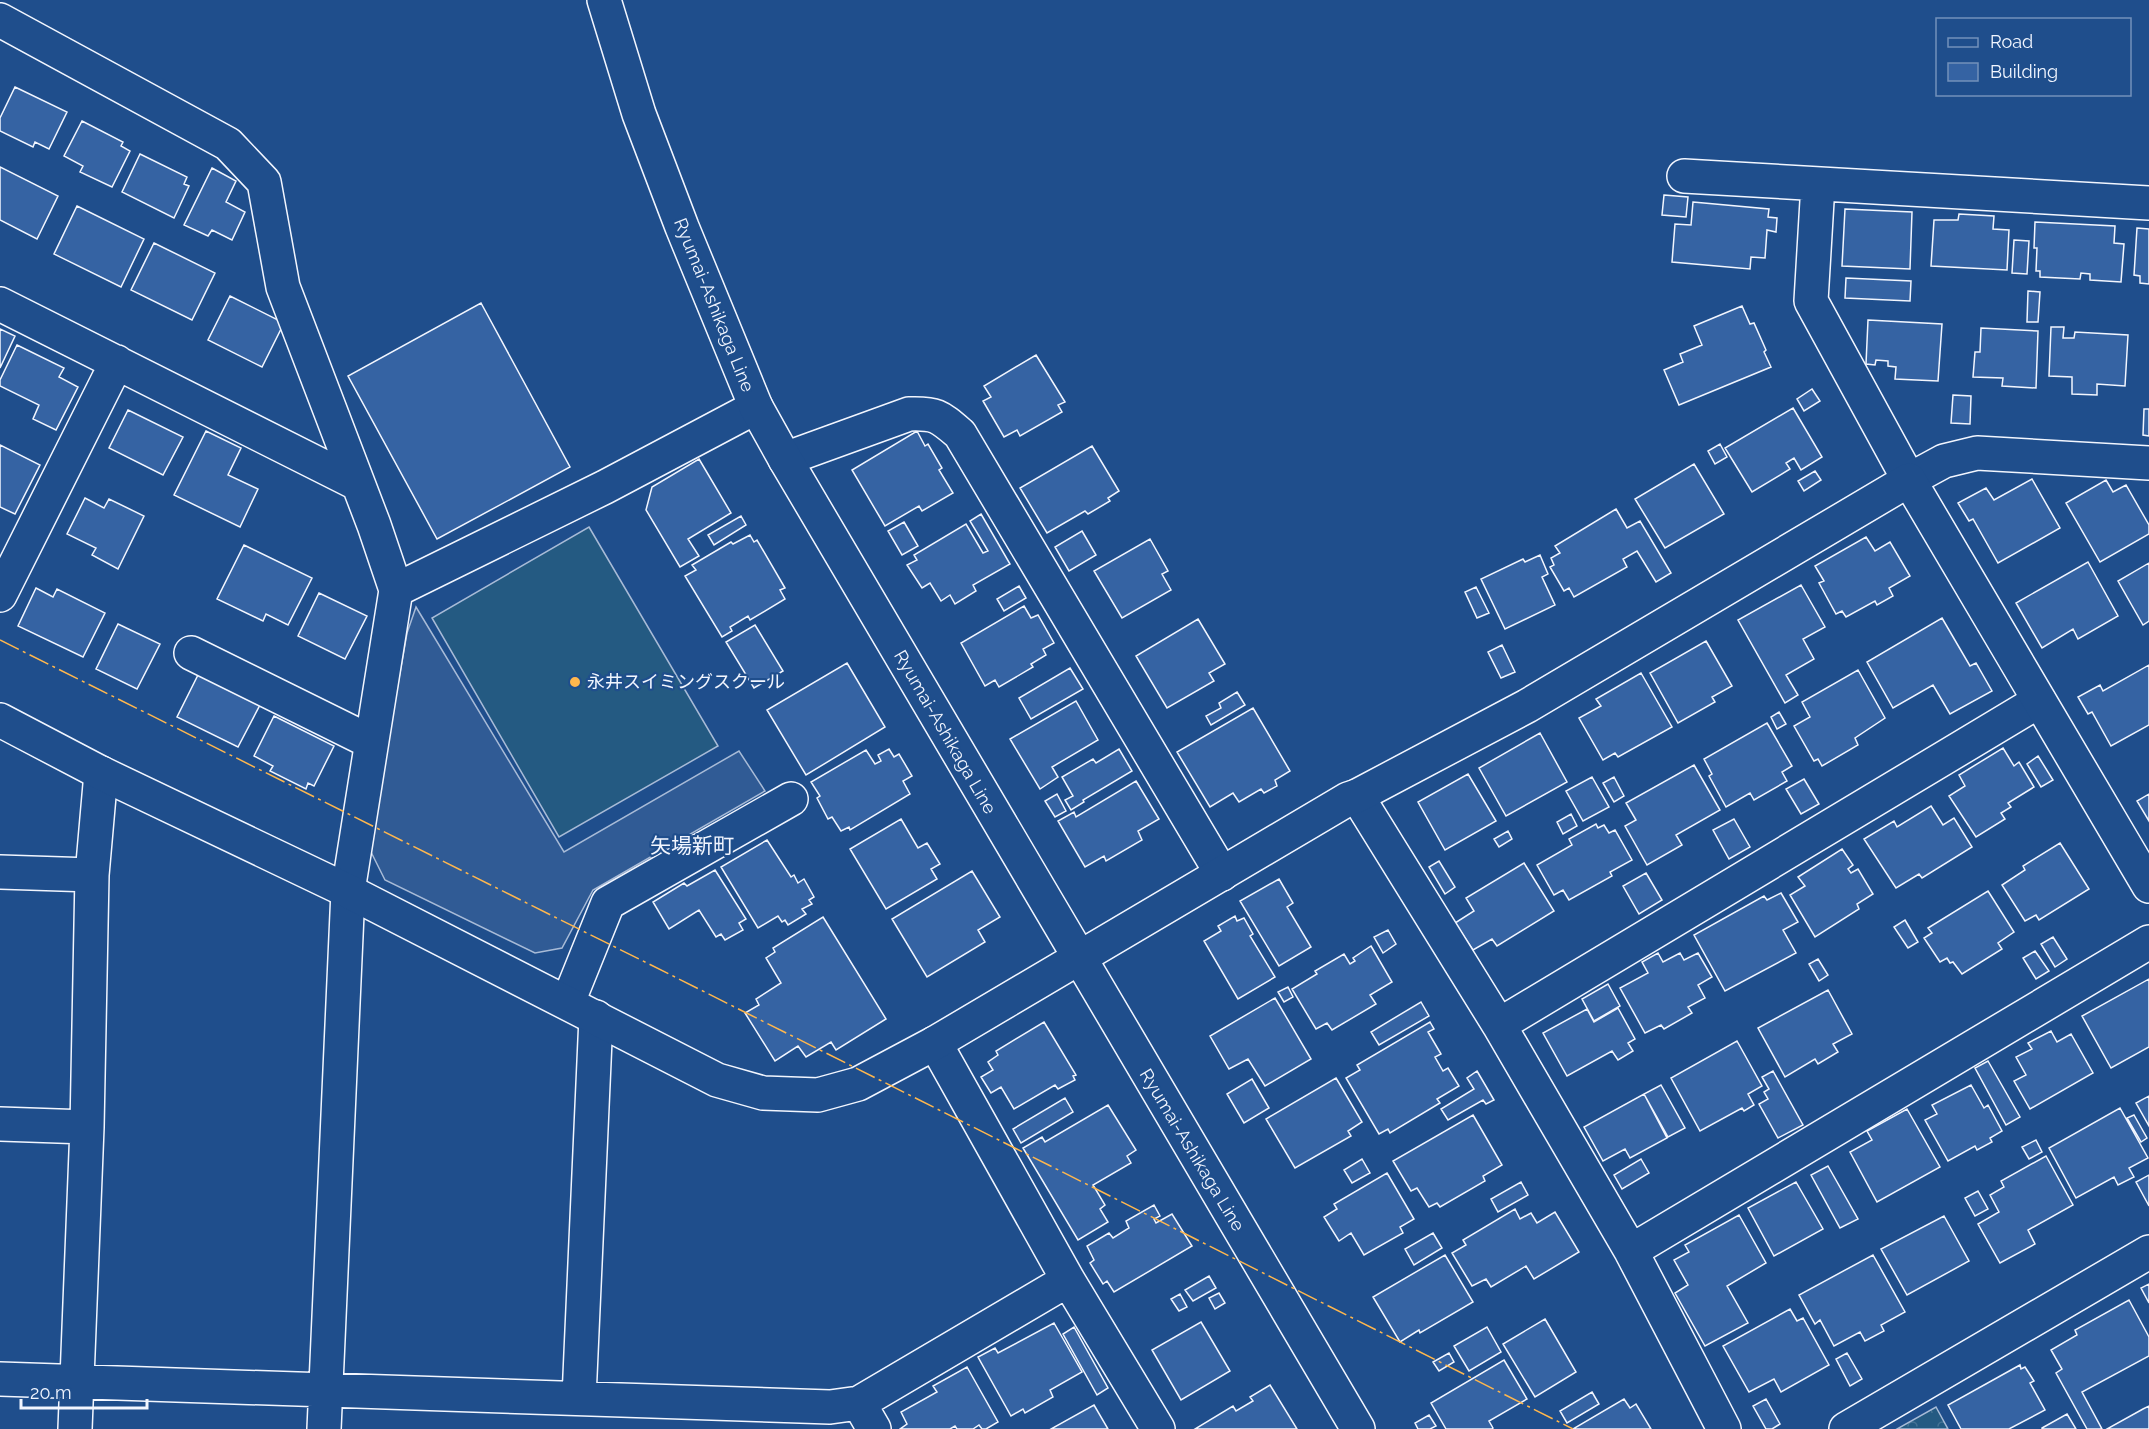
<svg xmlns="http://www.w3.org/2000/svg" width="2149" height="1429" viewBox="0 0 2149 1429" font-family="Raleway,'Noto Sans JP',sans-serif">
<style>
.grass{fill:#245a82;stroke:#a8bbd7;stroke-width:1.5}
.park{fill:url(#park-crowns);stroke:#a8bbd7;stroke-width:1.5}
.parking{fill:#305b95;stroke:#a8bbd7;stroke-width:1.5}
.building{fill:#3563a3;stroke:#f2f6ff;stroke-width:1.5}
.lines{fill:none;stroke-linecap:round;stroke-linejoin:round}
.street-casing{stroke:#f2f6ff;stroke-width:36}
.secondary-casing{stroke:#f2f6ff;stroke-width:36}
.street{stroke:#1f4e8c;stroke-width:33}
.secondary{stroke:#1f4e8c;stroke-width:33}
.power{stroke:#ffb74d;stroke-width:1.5;stroke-dasharray:21 4.5 3 4.5;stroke-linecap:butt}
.poi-dot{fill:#ffb74d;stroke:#1f4e8c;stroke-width:2}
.labels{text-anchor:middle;stroke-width:4.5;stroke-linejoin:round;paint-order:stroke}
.street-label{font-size:18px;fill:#f2f6ff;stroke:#1f4e8c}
.poi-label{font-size:18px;fill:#f2f6ff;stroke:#1f4e8c;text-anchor:start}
.quarter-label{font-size:21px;fill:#f2f6ff;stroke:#1f4e8c}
</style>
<defs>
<pattern id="park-crowns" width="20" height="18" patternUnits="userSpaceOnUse" patternTransform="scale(1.5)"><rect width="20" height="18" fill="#245a82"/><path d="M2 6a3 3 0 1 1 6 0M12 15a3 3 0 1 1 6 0" fill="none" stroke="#447295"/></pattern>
</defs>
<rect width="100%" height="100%" fill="#1f4e8c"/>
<path class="grass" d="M589,527L718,746L559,837L432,618Z"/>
<path class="park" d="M1936,1407L1948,1429H1897Z"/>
<path class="parking" d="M416,607L564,852L739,751L765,791L593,890L562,948L535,953L385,880L369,848L407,633Z"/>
<path class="building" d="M15,87L67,112L49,149L35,142L33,147L0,131V118Z
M82,121L123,142L121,146L130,151L112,187L80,172L83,166L64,156Z
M140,154L187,177L184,184L189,186L174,218L122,192Z
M0,167L58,196L37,239L0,220Z
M212,168L236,181L226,202L245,212L232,240L212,230L208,236L184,225Z
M1664,195L1688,197L1686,217L1662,215Z
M1693,202L1769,209L1768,217L1777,218L1776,232L1767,230L1765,258L1751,257L1750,269L1672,262L1675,224L1691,225Z
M77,206L144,239L121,287L54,254Z
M1845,209L1912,212L1910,269L1842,266Z
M1959,214L1994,216L1993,229L2009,230L2007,270L1931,266L1934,220H1958Z
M2035,222L2115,226L2114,243L2124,244L2121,282L2090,280V274L2081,273L2080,279L2040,277V271H2036L2037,248H2034Z
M2137,228L2149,229V284L2140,283V276L2134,275Z
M2014,240L2029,241L2027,274L2012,273Z
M154,243L215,273L192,320L131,290Z
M1846,278L1911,281L1910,301L1845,298Z
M2028,291L2040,292L2038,322H2027Z
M230,296L284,323L262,367L208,340Z
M481,303L570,467L437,539L348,376Z
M1742,306L1750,324L1754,323L1766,350L1764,352L1771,367L1679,405L1664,370L1683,362L1680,354L1702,345L1694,326Z
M1868,320L1942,324L1938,381L1895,379L1896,367L1888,366V361L1876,360L1875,365L1866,364Z
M2051,327H2064L2063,338H2074L2075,332L2128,335L2125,386L2097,384V395L2072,394V377L2049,376Z
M1981,328L2038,331L2036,388L2002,386L2003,378L1973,377L1975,352H1980Z
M0,329L15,336L0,368Z
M17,345L64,368L59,377L78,387L56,430L33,419L39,405L0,386V380Z
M1036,355L1065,402L1058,405L1062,412L1020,436L1017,430L1004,437L983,401L991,397L984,386Z
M1812,389L1820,401L1804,411L1797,399Z
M1953,395L1971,396L1970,424L1951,423Z
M1793,408L1822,457L1801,470L1794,458L1786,463L1790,469L1752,492L1725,448Z
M2144,409H2149V436L2143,435Z
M128,410L183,437L163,475L109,448Z
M206,431L241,448L228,475L258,489L240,527L174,495Z
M917,431L925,446L928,444L942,468L939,470L953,493L922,511L919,506L885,526L852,470Z
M1720,444L1727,457L1715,464L1708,451Z
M0,445L40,465L15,514L0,507Z
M1092,446L1119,491L1108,498L1110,501L1088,514L1085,511L1047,533L1020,488Z
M699,459L731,513L688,539L699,556L680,567L646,510L652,487Z
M1694,464L1724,514L1665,548L1635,499Z
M1815,471L1821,480L1804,491L1798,481Z
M2032,479L2060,528L1998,563L1973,519L1969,521L1958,503L1986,488L1994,500Z
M2106,480L2113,492L2126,485L2149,525V534L2100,562L2066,503Z
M85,498L104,508L109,499L144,516L118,569L92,555L96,548L67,534Z
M1616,509L1627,528L1640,521L1671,573L1656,582L1637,551L1623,559L1627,567L1574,597L1569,588L1564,591L1550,567L1554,565L1551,558L1560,553L1555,546Z
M981,514L1010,564L973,585L976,591L955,604L950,595L941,601L930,583L922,588L907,565L917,560L914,555L966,524L983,553L988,551L970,521Z
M741,516L746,525L714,545L708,535Z
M904,522L918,546L902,555L888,531Z
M1082,531L1096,555L1069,571L1055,547Z
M750,535L754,542L757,540L785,588L780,590L785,599L750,620L748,616L730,627L732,631L722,637L685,576L696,570L692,565L731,542L733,544Z
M1866,537L1875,551L1890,542L1910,576L1889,588L1893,596L1877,605L1875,601L1846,617L1842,611L1836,614L1819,583L1824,581L1815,566Z
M1150,539L1168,571L1162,574L1171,590L1122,618L1094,571Z
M244,545L312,578L288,625L266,614L263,621L217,599Z
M1540,555L1548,574L1542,577L1555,605L1505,629L1481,579L1523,559L1525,562Z
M2088,562L2118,616L2078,639L2073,629L2042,648L2016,603Z
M2149,563V621L2143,625L2118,581Z
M1801,585L1825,627L1803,639L1814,659L1786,675L1798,695L1785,703L1738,620Z
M1019,586L1026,598L1004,611L997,599Z
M1476,587L1489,613L1477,618L1465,592Z
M36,588L53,597L57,589L105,613L83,657L18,626Z
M319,593L367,616L345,659L298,636Z
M1024,606L1031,618L1038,615L1054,643L1043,649L1046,655L1031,664L1033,667L999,687L995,680L985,686L961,643Z
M1942,618L1970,666L1976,663L1992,691L1950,714L1933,685L1893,708L1867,662Z
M1198,619L1225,664L1209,673L1214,681L1167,708L1136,656Z
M118,624L160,644L137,689L96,669Z
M755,625L783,671L754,688L726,642Z
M1706,641L1732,686L1712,697L1715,702L1678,723L1650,673Z
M1502,645L1515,672L1501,678L1488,652Z
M847,663L885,727L806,775L767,710Z
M2149,665V725L2111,746L2092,712L2088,714L2078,697L2100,685L2103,691Z
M1070,668L1083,689L1031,719L1019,698Z
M1858,670L1885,718L1855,738L1858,745L1822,766L1818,759L1814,761L1794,726L1810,717L1802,702Z
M199,673L261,703L238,747L177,717Z
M1641,673L1672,727L1618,757L1615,753L1603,760L1579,718L1601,706L1596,699Z
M1237,692L1245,705L1211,725L1206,716L1221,708L1219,703Z
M1076,701L1098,740L1052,767L1058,777L1040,789L1010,739Z
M1253,708L1290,771L1275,780L1277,786L1264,793L1261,789L1239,802L1233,793L1210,807L1177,752Z
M1779,712L1786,724L1777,729L1771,717Z
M274,716L334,746L314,786L308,783L306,789L270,771L273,766L254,756Z
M1767,723L1792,766L1782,772L1787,781L1754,800L1750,793L1726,807L1709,776L1712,774L1704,759Z
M1540,733L1567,782L1506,816L1479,768Z
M2003,748L2014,766L2019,762L2034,787L2008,803L2011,807L2001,813L2005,819L1976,837L1949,796L1965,786L1959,775Z
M889,749L894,757L899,754L912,776L903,781L910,794L850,830L849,827L841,831L832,817L828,819L817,798L820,796L811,782L866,750L875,764L881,761L878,755Z
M1119,749L1132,771L1083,800L1084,802L1071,810L1065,800L1073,796L1062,777L1093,759L1096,763Z
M2038,756L2053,780L2041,787L2027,764Z
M1694,765L1720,810L1676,835L1682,845L1647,865L1625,826L1636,820L1626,803Z
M1468,774L1496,821L1445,850L1418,802Z
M1592,777L1609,807L1583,821L1566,791Z
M1614,777L1624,796L1614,802L1603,783Z
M1804,779L1819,804L1801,814L1786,789Z
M1136,781L1159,819L1138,831L1142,840L1106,861L1104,856L1085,867L1058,821L1074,812L1076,817Z
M1057,794L1066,811L1055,817L1045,801Z
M2149,794V821L2137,801Z
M1931,806L1943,825L1954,818L1972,847L1922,878L1919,874L1896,888L1864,839L1894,821L1897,827Z
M1571,814L1577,826L1563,834L1557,822Z
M901,819L918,848L927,843L940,864L931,869L937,879L886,909L850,849Z
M1734,819L1750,847L1729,859L1713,830Z
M1596,824L1598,828L1604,825L1609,833L1615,830L1632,860L1610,872L1612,876L1569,900L1563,890L1554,895L1537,865L1572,845L1569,839Z
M1508,831L1512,839L1499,847L1494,839Z
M767,840L791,877L794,875L798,883L804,879L814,897L809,900L812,904L802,909L806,914L788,925L785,920L782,922L778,916L758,928L721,867Z
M2060,843L2089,889L2039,920L2036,915L2025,921L2002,885L2025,870L2023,866Z
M1842,849L1853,865L1848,869L1851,873L1858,869L1873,894L1857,904L1859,909L1815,937L1790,895L1805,886L1798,877Z
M1439,861L1455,887L1445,894L1429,867Z
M1524,863L1554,911L1497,946L1492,939L1473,950L1455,923L1474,911L1466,898Z
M715,870L746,919L739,923L743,930L725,940L721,934L716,937L699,910L669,929L653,902L684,883L687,886Z
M972,871L1000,917L978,930L985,942L927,977L892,919Z
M1646,873L1662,900L1639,914L1623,886Z
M1279,879L1293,903L1287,907L1311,947L1279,966L1240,901Z
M1988,891L2014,932L1998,943L2002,949L1962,974L1953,962L1950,963L1947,958L1940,962L1924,938L1932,933L1928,928Z
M1781,893L1798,922L1783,930L1796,953L1725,991L1694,935L1764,896L1767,900Z
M1235,916L1237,921L1244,918L1253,934L1250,936L1275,977L1238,999L1204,941L1221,931L1218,926Z
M823,917L886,1019L836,1050L831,1042L806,1057L798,1046L775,1061L745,1013L759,1005L756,999L781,983L766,958L775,952L773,948Z
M1905,920L1918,942L1908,948L1894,927Z
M1388,930L1396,944L1383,953L1374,937Z
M2053,937L2067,959L2055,967L2041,944Z
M1371,946L1392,982L1370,995L1376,1004L1332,1030L1327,1023L1316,1029L1292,989L1317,974L1315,971L1344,954L1350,964L1355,961L1353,958Z
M2035,951L2049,971L2036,979L2023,958Z
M1658,953L1663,962L1680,953L1684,960L1698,953L1712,977L1698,985L1705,998L1688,1007L1692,1013L1664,1029L1661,1025L1645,1033L1620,988L1648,973L1642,962Z
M1818,959L1828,975L1819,981L1809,964Z
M2149,979V1047L2111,1068L2082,1016Z
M1608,984L1620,1006L1594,1021L1582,999Z
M1288,987L1293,997L1284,1002L1278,992Z
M1828,990L1852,1034L1833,1044L1838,1052L1818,1064L1815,1059L1785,1077L1758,1028Z
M1275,998L1311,1059L1265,1086L1248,1059L1229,1069L1210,1036Z
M1421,1002L1429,1016L1379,1045L1371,1032Z
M1618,1008L1635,1039L1628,1043L1633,1051L1618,1060L1612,1051L1567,1076L1543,1033L1587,1009L1594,1022Z
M1044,1022L1076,1075L1073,1076L1075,1080L1058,1089L1055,1085L1014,1109L1001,1087L991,1093L981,1077L993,1070L988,1062L998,1055L996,1051Z
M1430,1022L1434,1029L1428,1032L1441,1054L1435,1057L1443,1071L1448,1068L1459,1086L1437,1099L1440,1103L1390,1133L1388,1129L1379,1134L1346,1078L1360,1070L1357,1065Z
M2051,1031L2057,1042L2071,1034L2093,1073L2030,1109L2014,1081L2026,1075L2016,1057L2032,1049L2028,1043Z
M1737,1041L1762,1086L1748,1094L1754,1105L1744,1111L1742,1108L1700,1131L1671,1078Z
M1988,1061L2020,1117L2006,1125L1975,1068Z
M1477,1071L1494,1100L1486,1104L1483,1100L1448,1120L1441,1109L1474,1089L1467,1078Z
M1773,1071L1803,1125L1778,1138L1759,1104L1768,1099L1764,1092L1769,1089L1762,1077Z
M1336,1078L1362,1122L1348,1131L1351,1136L1295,1168L1266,1119Z
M1252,1079L1269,1108L1244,1123L1227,1094Z
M1661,1085L1685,1128L1668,1137L1644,1094Z
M1971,1085L1984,1108L1988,1105L2002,1131L1990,1138L1992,1142L1977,1150L1975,1146L1948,1161L1925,1120L1937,1114L1932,1105Z
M1644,1094L1667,1138L1630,1158L1625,1149L1603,1161L1584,1127Z
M2149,1096V1126L2136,1103Z
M1065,1098L1073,1112L1021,1143L1013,1129Z
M1108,1105L1136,1150L1127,1156L1131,1163L1093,1185L1105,1205L1100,1209L1108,1222L1078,1240L1023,1148L1042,1137L1045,1142Z
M2120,1108L2148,1158L2129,1168L2134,1177L2118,1185L2114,1177L2076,1198L2049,1148Z
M1907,1109L1940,1167L1877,1202L1850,1152L1872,1140L1867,1131Z
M1473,1115L1502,1165L1483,1176L1485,1181L1440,1207L1437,1203L1429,1207L1417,1188L1411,1191L1393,1161Z
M2134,1115L2147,1138L2141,1142L2127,1118Z
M2036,1140L2042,1152L2029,1159L2022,1147Z
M2046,1156L2073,1205L2028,1230L2035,1244L2000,1263L1978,1224L1999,1212L1990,1195L2004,1187L2001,1181Z
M1362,1159L1370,1173L1352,1183L1344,1170Z
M1641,1159L1649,1173L1622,1189L1614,1175Z
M1828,1166L1858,1219L1840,1228L1811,1175Z
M1387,1173L1414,1219L1400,1227L1403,1233L1364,1255L1351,1233L1339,1241L1324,1217L1337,1209L1334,1204Z
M2149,1175V1206L2136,1182Z
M1521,1182L1528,1195L1498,1212L1491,1199Z
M1796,1182L1823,1229L1774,1256L1748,1208Z
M1978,1191L1988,1209L1975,1216L1965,1198Z
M1154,1205L1160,1216L1154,1219L1156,1223L1172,1214L1192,1246L1114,1292L1107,1281L1103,1284L1090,1263L1094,1260L1087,1246L1109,1233L1113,1238L1129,1228L1126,1221Z
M1515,1209L1520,1219L1531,1213L1537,1223L1555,1212L1579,1252L1534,1279L1526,1266L1491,1287L1486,1279L1472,1286L1452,1253L1466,1245L1463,1240Z
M1739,1215L1766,1263L1727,1286L1748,1323L1705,1346L1675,1293L1688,1285L1674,1260L1689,1252L1685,1245Z
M1944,1216L1969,1261L1907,1295L1881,1249Z
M1433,1233L1442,1248L1414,1265L1405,1249Z
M1445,1255L1473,1302L1420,1333L1419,1330L1400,1342L1373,1297Z
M1873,1255L1905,1312L1881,1325L1884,1331L1865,1341L1860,1332L1834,1346L1820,1320L1815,1324L1799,1295Z
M1209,1276L1216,1288L1193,1301L1185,1290Z
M2149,1284V1303L2141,1288Z
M1219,1293L1225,1303L1215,1309L1209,1298Z
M1180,1294L1187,1307L1179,1311L1171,1299Z
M2129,1300L2149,1337V1356L2082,1392L2102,1429H2087L2056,1373L2062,1369L2051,1350L2077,1335L2075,1330Z
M1790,1309L1797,1321L1803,1318L1829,1365L1781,1392L1774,1379L1749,1392L1723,1346Z
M1545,1319L1576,1372L1535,1397L1503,1344Z
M1201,1322L1230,1371L1181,1400L1152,1350Z
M1054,1323L1082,1372L1050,1390L1053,1397L1025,1413L1023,1409L1011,1416L978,1357L995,1348L998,1353Z
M1074,1327L1108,1388L1097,1395L1063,1334Z
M1487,1327L1501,1352L1469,1371L1454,1346Z
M1449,1353L1454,1362L1439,1371L1433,1362Z
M1847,1353L1862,1379L1850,1386L1836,1359Z
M1504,1360L1527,1399L1489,1421L1493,1428L1492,1429H1446L1431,1403Z
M2020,1365L2021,1369L2025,1367L2034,1381L2030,1383L2045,1410L2009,1429H1961L1948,1405Z
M967,1367L998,1422L986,1429H982L979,1425L973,1429H957L955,1426L950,1429H900L907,1424L901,1412L937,1392L933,1386Z
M1270,1385L1297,1429H1195L1233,1406L1236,1411L1253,1401L1250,1397Z
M1592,1392L1599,1404L1567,1423L1560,1411Z
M1624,1399L1630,1408L1636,1404L1651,1429H1573Z
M1766,1399L1780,1424L1772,1429H1766L1753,1406Z
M1094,1405L1108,1429H1051Z
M2149,1406V1429H2107L2143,1409Z
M2067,1414L2076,1429H2042V1428Z
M1429,1415L1436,1426L1430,1429H1418L1415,1423Z"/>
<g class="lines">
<defs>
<path id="street" d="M0,20L228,144L264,182L283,287L374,525L396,590L348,891L324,1429
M1684,176L2149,203
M1818,184L1811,301L1909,480L1944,461L1977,453L2149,463
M0,304L358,484
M785,459L909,414C936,413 939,416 960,434L1222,874
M396,590L605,487L756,407
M0,595L117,362
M191,653L371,742
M1357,796L1499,1025L1631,1251L1724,1429
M0,872L92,875
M568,1002L608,903L791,799
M1499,1025L2039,701
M935,1043L1068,1280L1158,1429
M0,1124L87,1127
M1631,1251L2149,942
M0,1379L830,1407L859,1403L1068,1280
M579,1398L596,1017
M859,1403L874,1429
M75,1429L87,1127L92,875L101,773"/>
<path id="secondary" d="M604,0L639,114L682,227L756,407L785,459L1358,1429
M0,720L101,773L348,891L717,1080L763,1093L818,1095L858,1084L935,1043L1348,799L1357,796L1527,706L1909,480L2149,886
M1846,1429L2149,1252"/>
</defs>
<use href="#street" class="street-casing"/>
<use href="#secondary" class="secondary-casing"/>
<use href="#street" class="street"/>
<use href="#secondary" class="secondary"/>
<path class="power" d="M0,640L669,974L1573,1429"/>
</g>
<circle class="poi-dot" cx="575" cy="682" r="6"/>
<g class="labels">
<g class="street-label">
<text transform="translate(714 305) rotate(68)" y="6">Ryumai-Ashikaga Line</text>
<text transform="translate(945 732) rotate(60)" y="6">Ryumai-Ashikaga Line</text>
<text transform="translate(1192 1150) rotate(59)" y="6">Ryumai-Ashikaga Line</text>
</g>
<g class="poi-label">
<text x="587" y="688">永井スイミングスクール</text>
</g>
<g class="quarter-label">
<text x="692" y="853">矢場新町</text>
</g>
</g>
<rect x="1936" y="18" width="195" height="78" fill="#1f4e8c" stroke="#7391ba" stroke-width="1.5"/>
<rect x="1948" y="38" width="30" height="9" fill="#1f4e8c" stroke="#7391ba" stroke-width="1.5"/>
<text x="1990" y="48" font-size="18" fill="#f2f6ff">Road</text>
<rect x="1948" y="63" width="30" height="18" fill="#3563a3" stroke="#7391ba" stroke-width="1.5"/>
<text x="1990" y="78" font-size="18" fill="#f2f6ff">Building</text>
<path d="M21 1399v9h126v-9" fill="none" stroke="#f2f6ff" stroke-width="3"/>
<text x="30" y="1399" font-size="18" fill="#f2f6ff" stroke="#1f4e8c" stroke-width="4.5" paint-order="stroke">20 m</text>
</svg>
